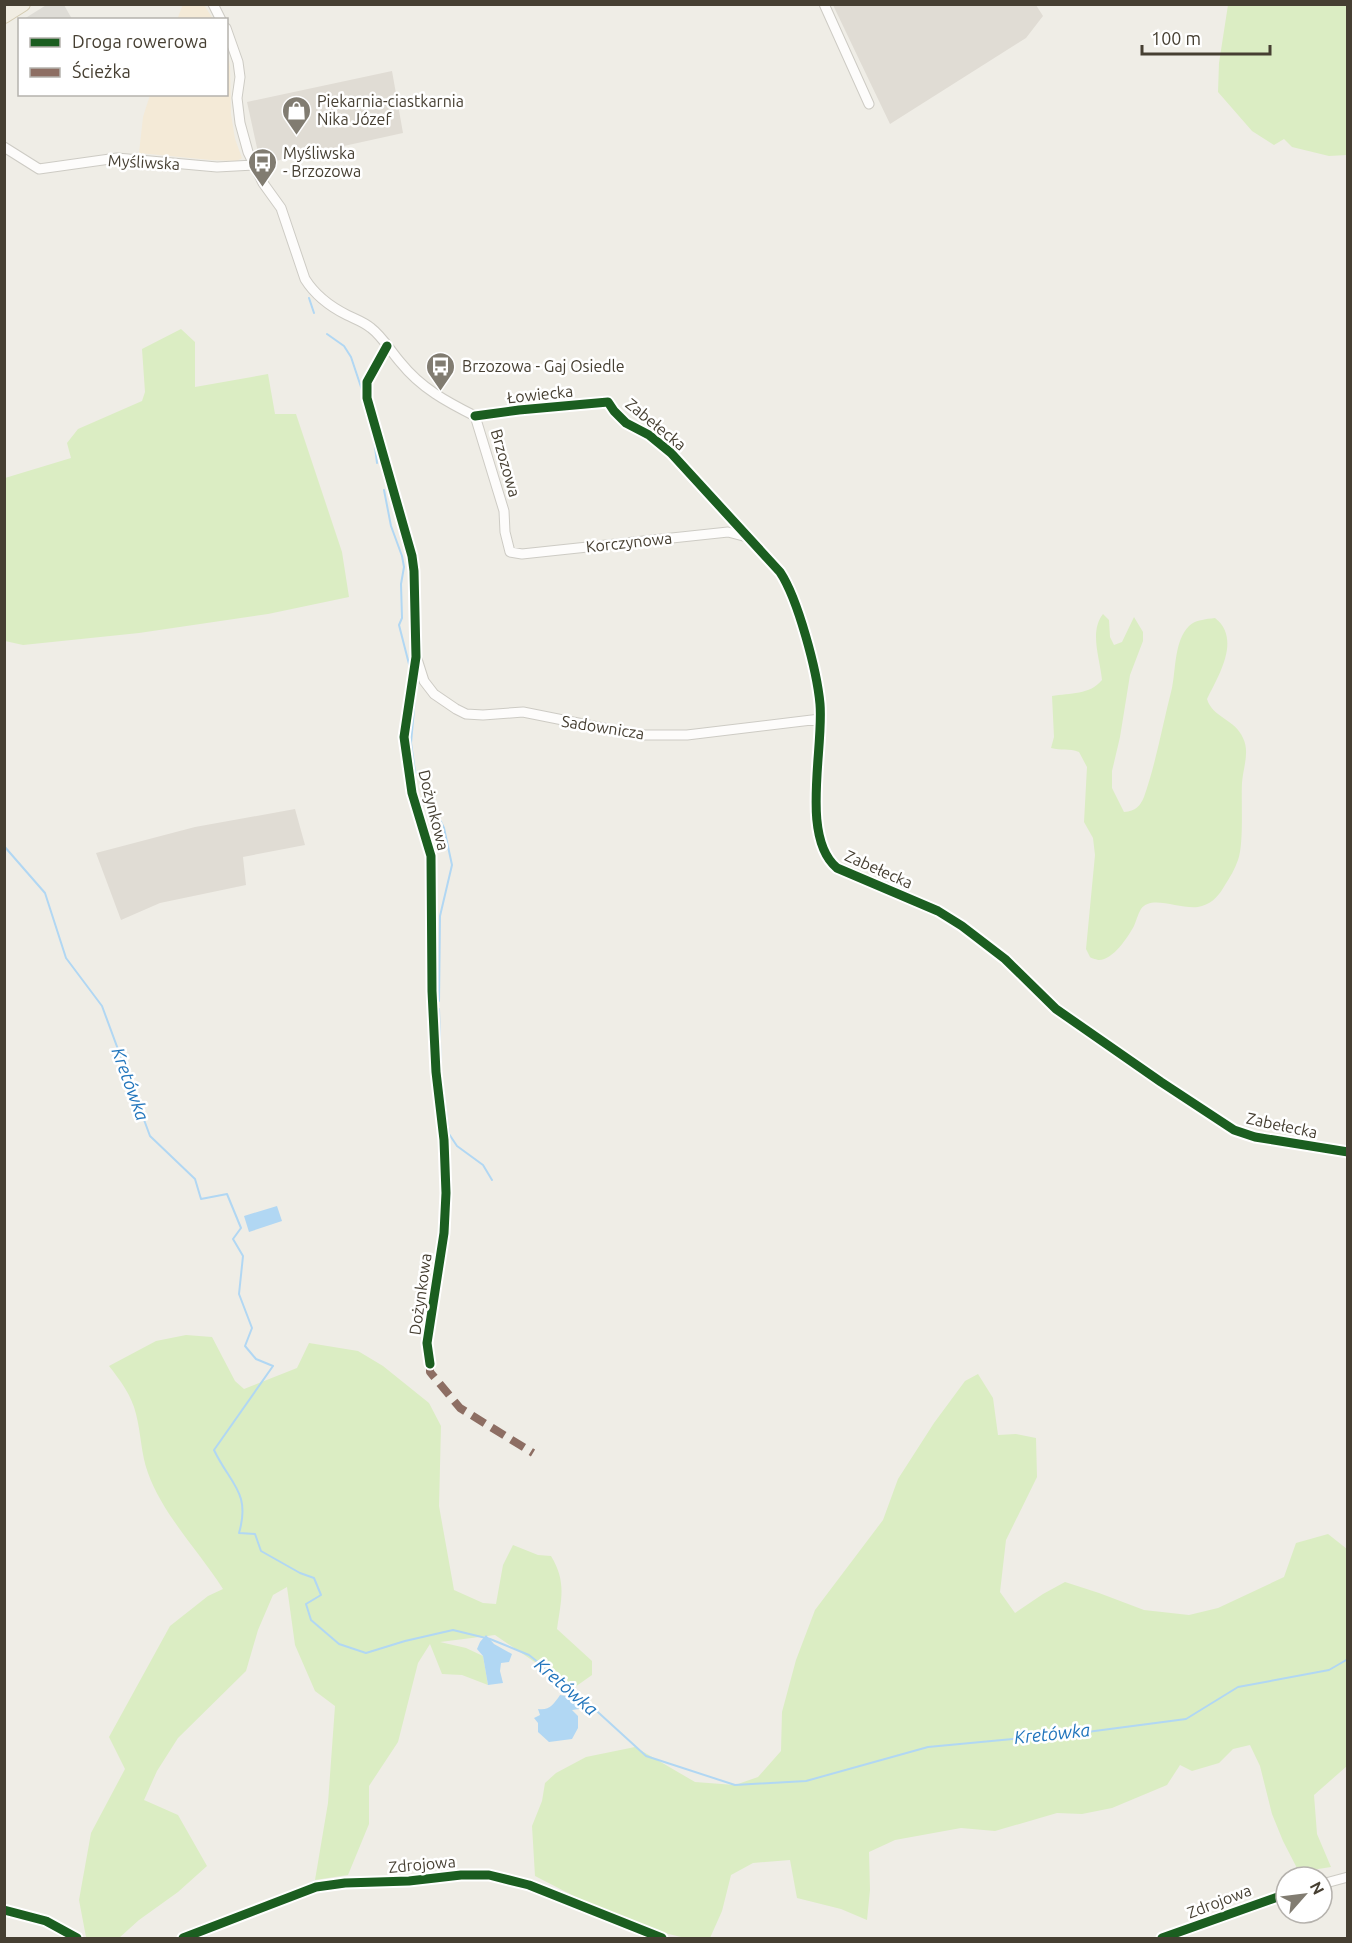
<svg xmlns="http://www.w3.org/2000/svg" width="1352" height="1943" viewBox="0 0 1352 1943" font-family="Ubuntu,sans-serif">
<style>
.commercial{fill:#f4ead7}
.industrial{fill:#e0dcd4}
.green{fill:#dbedc3}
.parking{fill:#dedcd6}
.water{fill:#b1d7f3}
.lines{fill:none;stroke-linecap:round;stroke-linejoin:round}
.stream{stroke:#b1d7f3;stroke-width:2}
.street-casing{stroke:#cdcbc4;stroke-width:11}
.primary-casing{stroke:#d4cbb1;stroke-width:16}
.street{stroke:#fdfcfb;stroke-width:9}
.primary{stroke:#f1ede2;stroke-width:14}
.quiet{stroke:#8d6e63;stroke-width:8;stroke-dasharray:15 8;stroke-linecap:butt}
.cycleway-casing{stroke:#fff;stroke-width:13}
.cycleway{stroke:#1b5e20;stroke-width:9}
.labels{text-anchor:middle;stroke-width:5;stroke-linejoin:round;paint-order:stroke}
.poi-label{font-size:16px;fill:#463f32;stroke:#fff;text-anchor:start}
.street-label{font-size:16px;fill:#463f32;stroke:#fff}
.water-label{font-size:18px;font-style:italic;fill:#2175bc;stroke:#fff}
</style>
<rect width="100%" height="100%" fill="#efede6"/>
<path class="commercial" d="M183,4L204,5L213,19L177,20Z
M227,51L230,66L231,114L235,139L242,158L237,161L211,160L139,153L143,117L150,95L226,94Z"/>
<path class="industrial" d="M833,5H1036L1043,16L1026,38L890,124Z
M392,71L403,133L262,164L259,157L247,102Z
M295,809L305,845L243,857L246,885L160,903L121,920L96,853L195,827Z"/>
<path class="green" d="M1228,5H1347V155L1329,156L1292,147L1284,139L1274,145L1252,131L1218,92L1219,63Z
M181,329L195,342V387L268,374L275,414H296L342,552L349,597L268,614L139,633L23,645L5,641V478L71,458L67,443L78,429L142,401L145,392L142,349Z
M1103,614L1109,620L1110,637L1114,645L1122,642L1134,617L1143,632V641L1130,675L1120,737L1112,771V788L1124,812C1136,811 1140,806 1144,797C1156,763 1163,723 1172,688C1176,670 1174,641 1189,626C1195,620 1206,619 1215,618C1242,639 1218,676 1207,699C1212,717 1236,720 1243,738C1250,752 1243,768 1242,783C1241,803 1244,843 1238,860C1235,869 1230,877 1225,885C1220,894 1213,903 1202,906C1184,912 1152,893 1141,909C1138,914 1136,921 1134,926C1128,937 1113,960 1099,960C1098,960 1091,958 1090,957L1086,949L1095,855L1093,838L1084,822L1087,767L1079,752C1069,748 1061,751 1051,748L1054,737L1052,696C1070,693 1090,695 1102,680C1100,658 1089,632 1103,614Z
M186,1335L212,1337L235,1381L244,1389L297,1368L309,1343L358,1351L383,1366L429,1403L441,1426L439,1506L454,1590L483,1603L496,1604L503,1565L513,1545L538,1555L551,1556C567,1582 561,1600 557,1629L592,1661V1675L575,1687L561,1680L495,1635L440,1642L466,1648L483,1656L488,1685L462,1675L442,1674L430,1644L418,1663L398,1742L369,1786V1824L348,1875L315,1880L328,1803L335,1706L315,1691L295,1645L287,1587L273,1595L258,1630L246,1671L178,1738L157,1771L144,1800L178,1815L207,1866L178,1892L139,1920L119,1938H89L86,1937L79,1900L91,1833L125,1769L109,1737L170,1626L208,1596L223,1589C199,1551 163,1515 148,1473C141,1454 141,1433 136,1414C132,1396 120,1380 109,1366L156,1341Z
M978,1374L993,1398L998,1435L1016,1434L1036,1438L1037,1477L1006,1540L1000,1592L1015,1613L1043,1594L1065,1582L1099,1593L1144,1610L1189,1615L1218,1608L1284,1577L1296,1543L1328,1534L1347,1549V1766L1314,1795L1317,1834L1331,1867L1299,1872L1283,1841L1272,1814L1260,1766L1250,1745L1233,1749L1219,1763L1192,1771L1180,1765L1167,1785L1112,1808L1082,1814L1057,1813L995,1831L961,1828L895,1840L869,1852L870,1890L867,1920L841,1909L797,1898L790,1860L753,1863L731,1875L722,1911L710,1938H685L628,1924L535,1876L532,1826L542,1801L545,1783L556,1773L586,1757L635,1747L695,1782L735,1785L758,1777L781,1751L782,1712L796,1660L815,1610L883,1520L898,1479L934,1423L965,1381Z"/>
<path class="parking" d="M48,4L64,5L72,19H24Z"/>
<path class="water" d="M277,1206L282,1221L249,1232L244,1216Z
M486,1635L494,1644L512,1654L509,1662L501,1663L500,1671L503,1683L488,1685L483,1656L477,1649L480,1642Z
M575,1687L582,1703L579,1709L572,1710L578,1716V1728L572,1739L549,1742L538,1732V1723L534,1718L540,1715L538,1709C549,1711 554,1704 560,1695L566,1696L567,1692Z"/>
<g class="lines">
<path class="stream" d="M309,298L314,313
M327,334L344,346L351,357L363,393
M374,439L377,463
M384,490L391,526L402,556L404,567L401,584L402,618L399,625L410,668
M416,686L411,743L415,772L428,780
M431,802L444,828L452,865L440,916L439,1001
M4,846L45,893L66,958L102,1006L150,1136L195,1179L201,1199L227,1194L241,1228L233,1239L243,1256L239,1294L252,1328L245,1346L256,1359L273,1366L214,1450C230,1484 251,1492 239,1533L255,1534L261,1551L300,1573L314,1578L321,1595L306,1604L311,1620L339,1644L366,1653L405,1641L453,1630L490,1639L529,1655L573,1690
M439,1009L441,1074L449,1134L457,1146L483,1165L492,1180
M577,1693L646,1756L735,1785L806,1781L928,1747L1087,1732L1186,1719L1238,1687L1329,1670L1348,1659"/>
<defs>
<path id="street" d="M213,4L221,20
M824,4L869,104
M226,28L238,62L240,77L237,98L240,123L248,152L263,183L281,208L305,279C315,295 331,307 347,315C355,319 364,322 371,328C383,337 391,352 401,363C421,388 447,402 475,416L504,511L505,532L510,552L522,554L728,532L747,537
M4,147L39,169L117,158L217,167L254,165
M387,346L367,382V398L412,556L414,571L416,657L404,737L412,793L431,856L432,991L436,1072L444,1140L446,1193L444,1233L427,1343L430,1364
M475,416L519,410L608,402L614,411L626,423L649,435L671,453L780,572C798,599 817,671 820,704C824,749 800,837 837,868L938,911L962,926L1005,959L1056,1009L1161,1082L1234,1130L1255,1137L1348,1152
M417,659L424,681L434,694L456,709L466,714L483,715L523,712L638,735H687L820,719
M1322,1884L1348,1877
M4,1910L46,1921L77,1938
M183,1938L316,1887L345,1883L409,1881L461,1875H489L529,1885L662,1938
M1162,1938L1286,1894"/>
<path id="primary" d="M4,16L23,4"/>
</defs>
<use href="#street" class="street-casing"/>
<use href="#primary" class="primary-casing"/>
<use href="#street" class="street"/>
<use href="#primary" class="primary"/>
<path class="quiet" d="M430,1364V1372L460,1408L533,1453"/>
<defs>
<path id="cycleway" d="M387,346L367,382V398L412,556L414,571L416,657L404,737L412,793L431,856L432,991L436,1072L444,1140L446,1193L444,1233L427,1343L430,1364
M475,416L519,410L608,402L614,411L626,423L649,435L671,453L780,572C798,599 817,671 820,704C824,749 800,837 837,868L938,911L962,926L1005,959L1056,1009L1161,1082L1234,1130L1255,1137L1348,1152
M4,1910L46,1921L77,1938
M183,1938L316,1887L345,1883L409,1881L461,1875H489L529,1885L662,1938
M1162,1938L1286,1894"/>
</defs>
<use href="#cycleway" class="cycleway-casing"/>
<use href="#cycleway" class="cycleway"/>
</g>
<defs>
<symbol id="shop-pin" viewBox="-11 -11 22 30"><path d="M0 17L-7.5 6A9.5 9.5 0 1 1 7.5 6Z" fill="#817c71" stroke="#fff"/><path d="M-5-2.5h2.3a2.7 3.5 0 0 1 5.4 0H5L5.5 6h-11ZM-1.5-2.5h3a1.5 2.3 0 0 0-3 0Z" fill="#fff"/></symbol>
<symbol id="bus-pin" viewBox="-11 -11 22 30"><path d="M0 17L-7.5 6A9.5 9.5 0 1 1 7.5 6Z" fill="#817c71" stroke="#fff"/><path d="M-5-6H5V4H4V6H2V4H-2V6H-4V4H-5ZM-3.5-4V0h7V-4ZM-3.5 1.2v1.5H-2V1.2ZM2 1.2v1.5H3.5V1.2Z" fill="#fff"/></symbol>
</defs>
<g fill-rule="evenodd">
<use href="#shop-pin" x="280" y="94" width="33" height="45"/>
<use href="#bus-pin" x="246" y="146" width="33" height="45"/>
<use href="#bus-pin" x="424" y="350" width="33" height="45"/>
</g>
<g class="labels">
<g class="poi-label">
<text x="317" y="107">Piekarnia-ciastkarnia<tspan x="317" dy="18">Nika Józef</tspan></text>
<text x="283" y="159">Myśliwska<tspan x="283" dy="18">- Brzozowa</tspan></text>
<text x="462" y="372">Brzozowa - Gaj Osiedle</text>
</g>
<g class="street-label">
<text transform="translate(144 162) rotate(3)" y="6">Myśliwska</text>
<text transform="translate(540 394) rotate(-6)" y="6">Łowiecka</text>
<text transform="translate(656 424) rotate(39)" y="6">Zabełecka</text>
<text transform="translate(506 463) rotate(74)" y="6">Brzozowa</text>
<text transform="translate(629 542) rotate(-6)" y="6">Korczynowa</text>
<text transform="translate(603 727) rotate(9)" y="6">Sadownicza</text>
<text transform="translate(434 810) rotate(76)" y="6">Dożynkowa</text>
<text transform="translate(879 869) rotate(24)" y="6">Zabełecka</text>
<text transform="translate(1282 1125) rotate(12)" y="6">Zabełecka</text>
<text transform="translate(420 1294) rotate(-82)" y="6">Dożynkowa</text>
<text transform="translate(422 1864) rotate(-5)" y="6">Zdrojowa</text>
<text transform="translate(1219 1901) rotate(-21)" y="6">Zdrojowa</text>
</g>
<g class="water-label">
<text transform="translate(130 1084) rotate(70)" y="6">Kretówka</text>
<text transform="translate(566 1687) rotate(41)" y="6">Kretówka</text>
<text transform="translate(1052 1734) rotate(-6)" y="6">Kretówka</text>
</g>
</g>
<rect width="1352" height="1943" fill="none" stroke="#463f32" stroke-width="12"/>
<rect x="18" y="18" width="210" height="78" fill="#ffffff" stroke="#b5b2ad" stroke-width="1.5"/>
<rect x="30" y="38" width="30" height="9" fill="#1b5e20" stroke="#b5b2ad" stroke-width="1.5"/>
<text x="72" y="48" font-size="18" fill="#463f32">Droga rowerowa</text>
<rect x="30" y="68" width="30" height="9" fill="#8d6e63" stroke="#b5b2ad" stroke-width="1.5"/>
<text x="72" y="78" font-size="18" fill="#463f32">Ścieżka</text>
<g transform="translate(1304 1895) rotate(62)"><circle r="28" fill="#ffffff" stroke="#b5b2ad" stroke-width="1.5"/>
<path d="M0-4.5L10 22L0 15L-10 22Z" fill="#817c71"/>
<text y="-9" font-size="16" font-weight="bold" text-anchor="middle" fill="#463f32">N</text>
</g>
<path d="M1142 45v9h128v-9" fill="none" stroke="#463f32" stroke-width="3"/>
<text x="1151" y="45" font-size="18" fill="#463f32" stroke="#ffffff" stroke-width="4.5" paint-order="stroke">100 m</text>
</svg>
